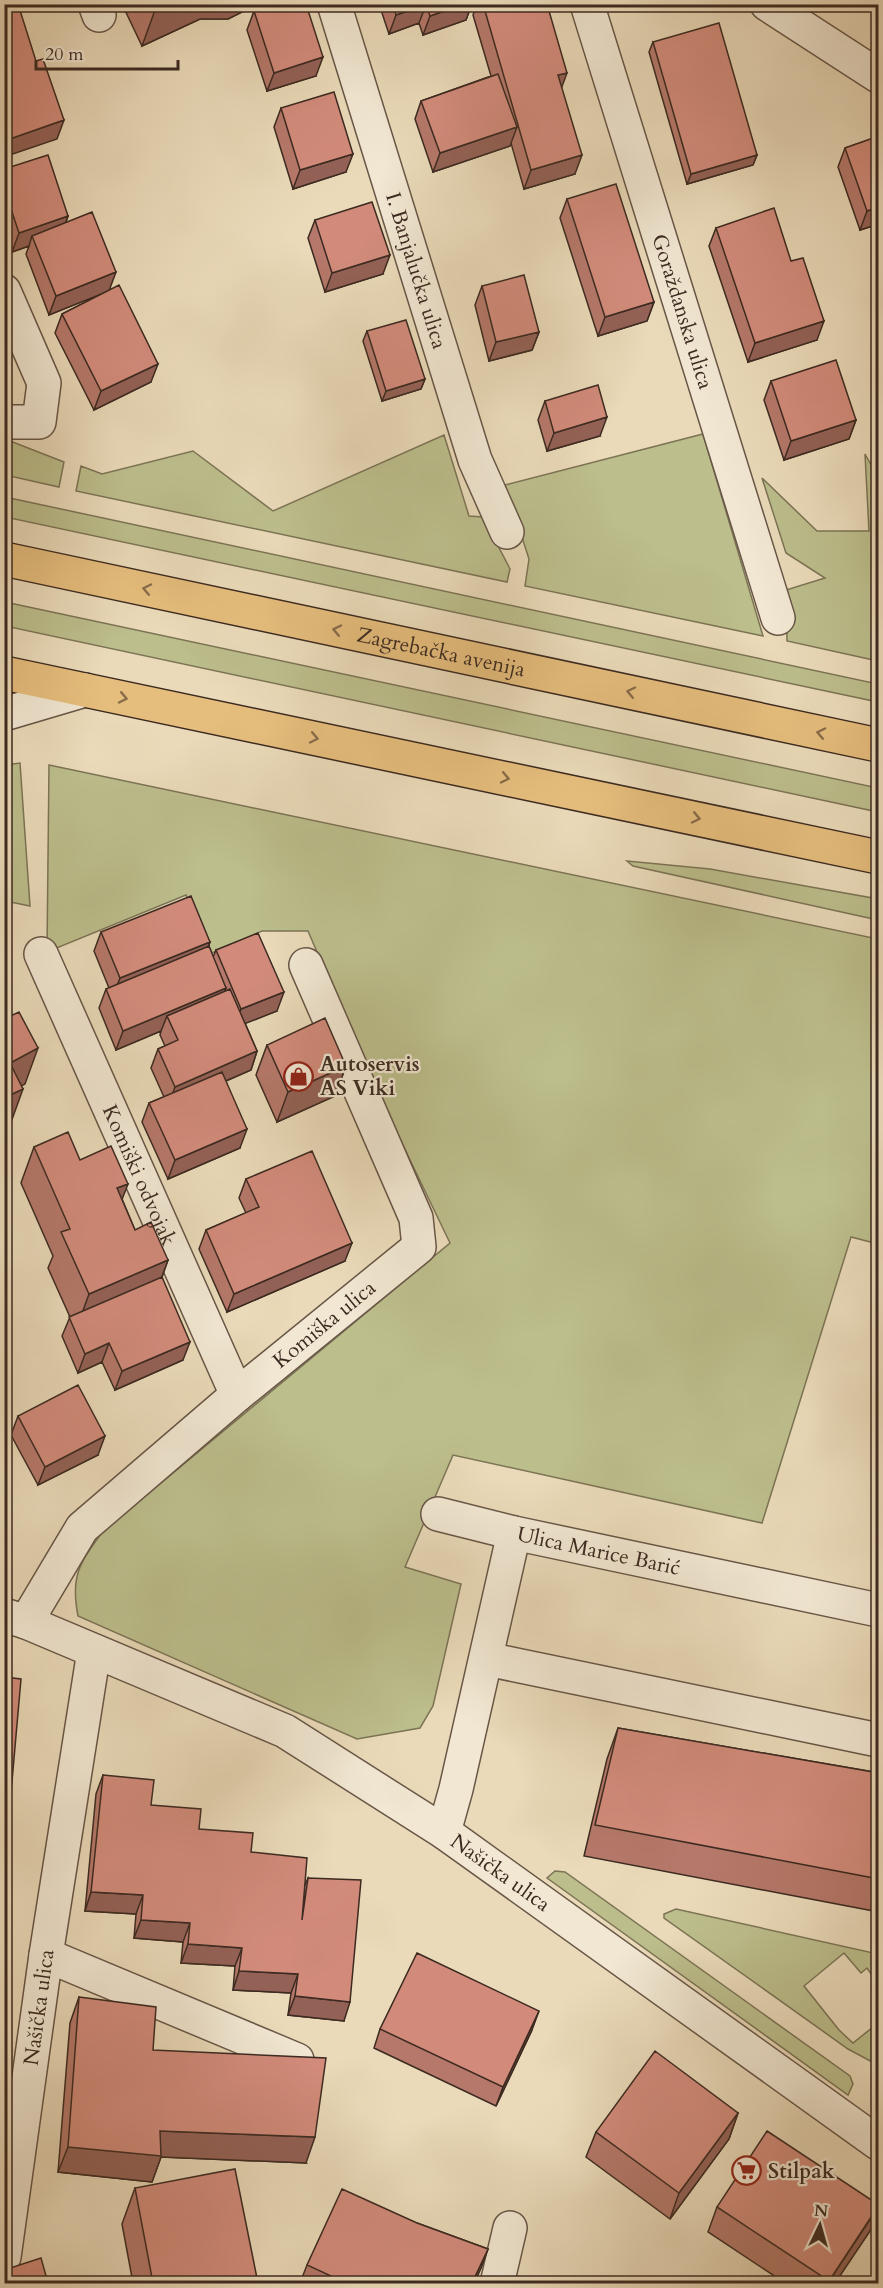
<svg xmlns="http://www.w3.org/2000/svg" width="883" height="2288" viewBox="0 0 883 2288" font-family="Cardo,serif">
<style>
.green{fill:#bcbe8c;stroke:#7c7456;stroke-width:1.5}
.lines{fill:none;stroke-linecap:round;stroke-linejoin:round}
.minor-casing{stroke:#685647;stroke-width:36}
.major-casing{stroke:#3c2a21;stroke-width:36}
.minor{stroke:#f1e7d2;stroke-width:33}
.major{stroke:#e5bd7c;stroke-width:33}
.wall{fill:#b5786a;stroke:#3c2a21;stroke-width:1.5}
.shaded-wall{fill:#936156;stroke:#3c2a21;stroke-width:1.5}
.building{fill:#d28b7b;stroke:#3c2a21;stroke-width:1.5}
.oneway{stroke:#886c4a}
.labels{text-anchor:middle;stroke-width:4.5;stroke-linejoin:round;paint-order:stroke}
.street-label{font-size:21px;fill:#3c2a21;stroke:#f1e7d2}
.poi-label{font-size:21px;font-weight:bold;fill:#3c2a21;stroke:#f1e7d2;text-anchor:start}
</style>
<rect width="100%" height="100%" fill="#eadab9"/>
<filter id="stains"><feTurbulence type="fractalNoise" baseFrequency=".00333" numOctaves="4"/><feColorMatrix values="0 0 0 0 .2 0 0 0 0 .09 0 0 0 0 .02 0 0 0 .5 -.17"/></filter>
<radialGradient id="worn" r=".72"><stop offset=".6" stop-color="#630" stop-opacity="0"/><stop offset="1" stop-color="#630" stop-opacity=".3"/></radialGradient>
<path class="green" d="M878,433V661L787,641L786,590L825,578L786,553L762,478L817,531H869L865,454L875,472Z
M703,434L763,636L525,586L529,559L505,485Z
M444,435L469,516L483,517L510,569L507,582L76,491L81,466L102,474L193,451L273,511Z
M5,439L64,462L59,487L5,475Z
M5,497L878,684V702L5,517Z
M5,602L878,788V812L5,626Z
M20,763L30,906L5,901V765Z
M49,765L878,939V1244L851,1237L762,1523L453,1455L405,1567L461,1584L433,1706L420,1728L357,1739L78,1616C70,1575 80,1563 103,1531L450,1243L372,1081L308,931H262L212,953L186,895L47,952Z
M627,861L710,869L878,899V920L633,866Z
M555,1871L565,1872L850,2076L853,2084L848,2095L547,1878Z
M676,1909L878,1954V1984L867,1968L861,1973L844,1953L804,1986L839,2030L853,2043L878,2023V2061L872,2062L848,2049L664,1918V1914Z"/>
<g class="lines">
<defs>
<g id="minor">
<path d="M95,4L99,15"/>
<path id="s1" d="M334,4L475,460L507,532"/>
<path id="s2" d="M587,4L778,618"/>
<path d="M767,4L878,76"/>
<path d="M4,291L44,383L39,422H4"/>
<path d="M4,714L85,690"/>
<path id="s3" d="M41,954L237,1395"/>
<path id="s4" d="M438,1514L514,1533L878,1610"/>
<path id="s5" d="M4,1615L26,1622L285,1731L444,1832L878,2143"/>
<path id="s6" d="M26,1622L82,1528L237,1395L419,1247L416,1218L306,965"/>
<path d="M487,1659L878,1740"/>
<path d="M444,1832L456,1789L514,1533"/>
<path d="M46,1955L297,2060"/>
<path id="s7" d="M4,2257L46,1955L94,1651"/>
<path d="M497,2284L510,2228"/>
</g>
<g id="major">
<path id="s8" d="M4,559L878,745"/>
<path d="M4,673L878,857"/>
</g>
</defs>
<use href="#minor" class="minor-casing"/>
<use href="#major" class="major-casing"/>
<use href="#minor" class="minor"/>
<use href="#major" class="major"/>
</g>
<path class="wall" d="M122,4H258L228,19H200L142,46Z
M379,4H547L561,87L575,174L524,189L511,143L510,146L433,172L415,119L421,101L491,76L473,15L476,7L470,9L466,20L423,35L419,23L389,34Z
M254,11L316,76L267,91L247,30Z
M653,42L757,155L753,165L687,184L649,52Z
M281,108L346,172L293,189L274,127Z
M879,136V224L860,230L838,167L845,148Z
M4,169L68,216L66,222L109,291L151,382L94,410L55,333L62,314L105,292L49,315L26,254L29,246L12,252L4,228Z
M567,199L654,302L647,321L598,336L560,218Z
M315,220L383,274L325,292L308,238Z
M716,228L817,340L748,362L709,246Z
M482,286L539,332L532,350L489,361L475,305Z
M367,331L425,379L421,389L382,401L363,341Z
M771,381L856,420L849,439L784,460L764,400Z
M545,401L600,436L547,451L538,420Z
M101,932L210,942L208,947L213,957L216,950L277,1011L245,1023L257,1051L251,1070L226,1081L240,1148L168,1179L142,1122L149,1103L164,1097L151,1068L158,1049L165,1046L160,1035L161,1031L116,1050L99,1008L106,989L109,988L94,951Z
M267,1045L346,1066L335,1096L277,1122L256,1075Z
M34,1147L80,1160L122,1199L135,1230L168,1260L162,1277L183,1360L115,1390L102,1362L78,1373L62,1336L70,1317L48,1268L53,1256L21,1183Z
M246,1179L345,1261L227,1312L199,1249L206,1230L246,1213L239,1198Z
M18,1416L98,1455L38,1485L11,1435Z
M618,1728L879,1773V1912L584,1856L607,1759Z
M103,1775L151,1805L199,1829L251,1852L305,1885L308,1878L344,2021L288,2015L291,1993L233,1990L235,1966L181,1963L183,1942L134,1938L136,1914L85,1911L96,1794Z
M79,1997L153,2050L306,2163L161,2157L152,2182L58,2172L70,2023Z
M380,2029L532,2030L496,2106L374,2048Z
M738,2113L729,2139L670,2219L586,2157L596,2132Z
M135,2188L258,2283H133L122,2224Z
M879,2206L870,2231L835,2283H785L708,2232L717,2207Z
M417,2223L488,2249L481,2268L474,2283H300L307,2265Z"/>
<path class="shaded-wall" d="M167,4H258L228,19H200L142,46L155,10Z
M464,4H477L476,7L470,9L466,20L423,35L430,16Z
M426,5L419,23L389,34L396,15Z
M323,57L316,76L267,91L274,73Z
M567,73L560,92L558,75Z
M64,120L57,139L4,157V141Z
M517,127L510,146L433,172L440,153Z
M353,154L346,172L293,189L300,170Z
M582,155L575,174L524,189L531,170Z
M757,155L753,165L687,184L691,174Z
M879,207V224L860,230L867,211Z
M68,216L61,235L32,236L29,246L12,252L19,233Z
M390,255L383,274L325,292L332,273Z
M116,272L109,291L49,315L56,296Z
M654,302L647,321L598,336L605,317Z
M824,321L817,340L748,362L755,343Z
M539,332L532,350L489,361L496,342Z
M158,364L151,382L94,410L101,391Z
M425,379L421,389L382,401L386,391Z
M607,417L600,436L547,451L554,433Z
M856,420L849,439L784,460L791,441Z
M210,942L203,961L113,996L120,978Z
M226,988L219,1007L167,1016L161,1031L116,1050L123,1031Z
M284,992L277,1011L234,1028L241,1009Z
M38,1048L25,1084L4,1095L10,1063Z
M257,1051L251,1070L168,1106L175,1087Z
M346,1066L335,1096L277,1122L288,1092Z
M23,1089L10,1125L4,1128V1098Z
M247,1129L240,1148L168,1179L175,1160Z
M128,1184L114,1220L117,1188Z
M352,1243L345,1261L227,1312L234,1294Z
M168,1260L155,1296L76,1330L89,1294Z
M190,1342L183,1360L115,1390L122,1371Z
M109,1343L102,1362L78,1373L85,1354Z
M105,1436L98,1455L38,1485L45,1467Z
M91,1892L143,1895L136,1914L85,1911Z
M141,1920L190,1923L183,1942L134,1938Z
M188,1944L242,1948L235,1966L181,1963Z
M239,1971L298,1974L291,1993L233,1990Z
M295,1996L350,2002L344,2021L288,2015Z
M539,2011L532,2030L496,2106L503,2087Z
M738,2113L729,2139L670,2219L679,2193Z
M160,2131L315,2137L306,2163L161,2157L152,2182L58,2172L68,2147Z
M879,2206L870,2231L835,2283H828Z
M488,2249L481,2268L474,2283H472Z"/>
<path class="building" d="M4,4H18L36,61L43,59L64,120L4,141Z
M152,4H167L155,10Z
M274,4H306L323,57L274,73L254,11Z
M393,4H464L430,16L426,5L396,15Z
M483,4H547L567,73L558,75L582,155L531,170Z
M719,23L757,155L691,174L653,42Z
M498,74L517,127L440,153L421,101Z
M334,92L353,154L300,170L281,108Z
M879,136V207L867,211L845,148Z
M48,155L68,216L19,233L4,188V169Z
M616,184L654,302L605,317L567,199Z
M372,202L390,255L332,273L315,220Z
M774,208L791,261L803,258L824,321L755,343L716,228Z
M92,212L116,272L56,296L32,236Z
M524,275L539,332L496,342L482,286Z
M119,285L158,364L101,391L62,314Z
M406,320L425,379L386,391L367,331Z
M836,360L856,420L791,441L771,381Z
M598,385L607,417L554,433L545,401Z
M191,896L210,942L120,978L101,932Z
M258,933L284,992L241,1009L216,950Z
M209,946L226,988L123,1031L106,989Z
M230,989L257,1051L175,1087L158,1049L178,1040L167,1016Z
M19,1012L38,1048L10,1063L23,1089L4,1098V1019Z
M325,1018L346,1066L288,1092L267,1045Z
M222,1072L247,1129L175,1160L149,1103Z
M68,1132L80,1160L111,1146L128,1184L117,1188L135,1230L151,1222L168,1260L89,1294L61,1232L70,1229L34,1147Z
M312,1151L352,1243L234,1294L206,1230L259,1207L246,1179Z
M162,1277L190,1342L122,1371L109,1343L85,1354L69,1317Z
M78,1385L105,1436L45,1467L18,1416Z
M4,1677L21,1679L4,1872Z
M618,1728L879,1773V1879L595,1825Z
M103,1775L154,1780L151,1805L201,1809L199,1829L253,1833L251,1852L307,1858L302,1920L308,1878L361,1880L350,2002L295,1996L298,1974L239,1971L242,1948L188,1944L190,1923L141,1920L143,1895L91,1892Z
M417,1953L539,2011L503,2087L380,2029Z
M79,1997L156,2007L153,2050L326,2058L315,2137L160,2131L161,2156L68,2147Z
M655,2051L738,2113L679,2193L596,2132Z
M767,2131L879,2205L829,2281L717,2207Z
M235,2169L258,2283H153L135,2188Z
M342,2189L417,2223L488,2249L472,2283H346L307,2265Z
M41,2258L48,2283H4V2270Z"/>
<defs><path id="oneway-chevron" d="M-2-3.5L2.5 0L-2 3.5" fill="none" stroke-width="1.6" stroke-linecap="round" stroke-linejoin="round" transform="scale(1.5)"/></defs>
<g class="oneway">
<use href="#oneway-chevron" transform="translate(147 589) rotate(-168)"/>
<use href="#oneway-chevron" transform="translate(337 630) rotate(-168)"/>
<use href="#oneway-chevron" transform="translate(631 692) rotate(-168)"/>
<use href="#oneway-chevron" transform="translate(123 698) rotate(12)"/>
<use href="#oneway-chevron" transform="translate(821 733) rotate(-168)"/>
<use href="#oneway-chevron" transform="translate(314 738) rotate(12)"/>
<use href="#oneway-chevron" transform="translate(505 778) rotate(12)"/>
<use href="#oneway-chevron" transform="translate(696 818) rotate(12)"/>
</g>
<defs>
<symbol id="shop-ring" viewBox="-11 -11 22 22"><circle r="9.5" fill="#f1e7d2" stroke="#8f2418" stroke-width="1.5"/><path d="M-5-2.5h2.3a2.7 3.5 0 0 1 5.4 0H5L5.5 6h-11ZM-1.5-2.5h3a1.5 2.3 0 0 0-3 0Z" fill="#8f2418"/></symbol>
<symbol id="supermarket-ring" viewBox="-11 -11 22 22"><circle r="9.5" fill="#f1e7d2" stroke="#8f2418" stroke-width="1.5"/><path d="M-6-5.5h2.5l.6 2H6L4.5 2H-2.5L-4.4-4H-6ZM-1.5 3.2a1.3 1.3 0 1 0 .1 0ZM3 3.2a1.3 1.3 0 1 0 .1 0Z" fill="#8f2418"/></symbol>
</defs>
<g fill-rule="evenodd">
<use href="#shop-ring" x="282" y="1060" width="33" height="33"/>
<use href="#supermarket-ring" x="730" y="2154" width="33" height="33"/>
</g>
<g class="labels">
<g class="street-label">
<text dy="7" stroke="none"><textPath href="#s1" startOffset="279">I. Banjalučka ulica</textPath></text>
<text dy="7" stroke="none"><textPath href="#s2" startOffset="322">Goraždanska ulica</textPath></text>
<text dy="7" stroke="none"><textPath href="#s8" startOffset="447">Zagrebačka avenija</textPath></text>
<text dy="7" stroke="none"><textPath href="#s3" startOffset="242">Komiški odvojak</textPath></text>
<text dy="7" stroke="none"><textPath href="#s6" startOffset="426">Komiška ulica</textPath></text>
<text dy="7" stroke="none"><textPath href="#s4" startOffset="165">Ulica Marice Barić</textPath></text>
<text dy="7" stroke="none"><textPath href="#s5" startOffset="562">Našička ulica</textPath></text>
<text dy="7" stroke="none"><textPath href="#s7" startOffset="252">Našička ulica</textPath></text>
</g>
<g class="poi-label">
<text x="320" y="1071">Autoservis<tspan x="320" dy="24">AS Viki</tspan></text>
<text x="768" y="2178">Stilpak</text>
</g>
</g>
<rect width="883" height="2288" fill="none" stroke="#eadab9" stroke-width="24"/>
<rect x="6" y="6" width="871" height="2276" fill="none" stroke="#3c2a21" stroke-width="3"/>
<rect x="12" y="12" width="859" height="2264" fill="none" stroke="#3c2a21" stroke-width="1.5"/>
<g transform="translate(820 2225) rotate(5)" stroke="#f1e7d2" stroke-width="4.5" paint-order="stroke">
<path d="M0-4.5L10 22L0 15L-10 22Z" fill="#3c2a21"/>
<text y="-9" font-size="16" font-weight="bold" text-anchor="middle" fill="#3c2a21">N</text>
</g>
<path d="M36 60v9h142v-9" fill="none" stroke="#3c2a21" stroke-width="3"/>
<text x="45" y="60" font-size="18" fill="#3c2a21" stroke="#f1e7d2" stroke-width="4.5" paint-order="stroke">20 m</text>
<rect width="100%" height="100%" filter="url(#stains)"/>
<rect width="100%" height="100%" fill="url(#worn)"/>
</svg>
